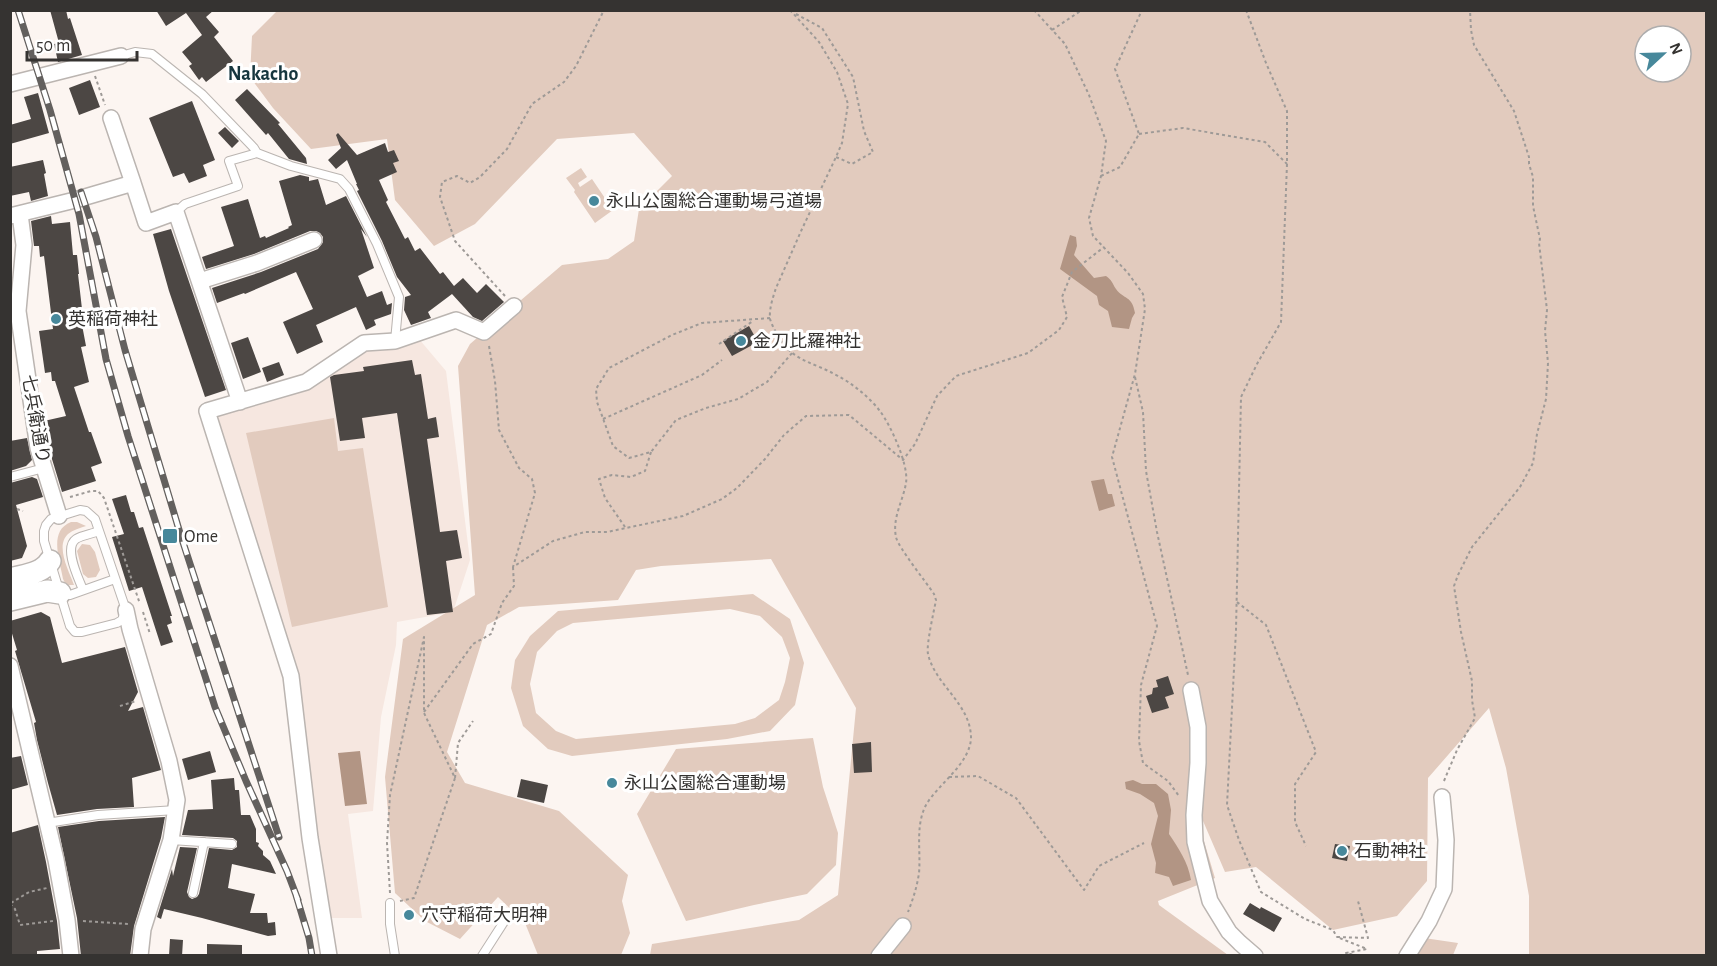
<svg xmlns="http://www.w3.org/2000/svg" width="1717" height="966" viewBox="0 0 1717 966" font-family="'Alegreya Sans','Noto Sans JP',sans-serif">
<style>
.built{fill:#f6e7e0}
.green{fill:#e2cbbe;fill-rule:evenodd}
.water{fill:#b29584}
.building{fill:#4c4744}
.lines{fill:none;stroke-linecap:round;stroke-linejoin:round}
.lane-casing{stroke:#bbb5b1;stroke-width:10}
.street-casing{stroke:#bbb5b1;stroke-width:18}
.secondary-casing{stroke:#bbb5b1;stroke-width:24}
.path{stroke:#9e9a97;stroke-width:2;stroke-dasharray:3 3;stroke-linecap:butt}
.lane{stroke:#fff;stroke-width:8}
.street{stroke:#fff;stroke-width:15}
.secondary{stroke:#fff;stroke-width:21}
.rail-casing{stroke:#63605e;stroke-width:7}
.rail{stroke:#fff;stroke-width:4.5;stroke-dasharray:14;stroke-linecap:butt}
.poi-dot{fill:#47889b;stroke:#fff;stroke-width:2}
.labels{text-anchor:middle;stroke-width:6;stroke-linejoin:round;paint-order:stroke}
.poi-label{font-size:18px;fill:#353331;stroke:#fff;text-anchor:start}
.street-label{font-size:18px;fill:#353331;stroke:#fff}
.neighbourhood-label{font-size:20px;font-weight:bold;fill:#16363e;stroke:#fff}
</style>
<rect width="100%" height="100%" fill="#fcf5f1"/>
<path class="built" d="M419,339L446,371L470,560L453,612L397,622L396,645L381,717L373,811L348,814L362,918H327L297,675L207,411L306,382L364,343Z"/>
<path class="green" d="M278,10L1706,11V955H1529V896L1506,768L1489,708L1428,778L1427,881L1397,916L1333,930L1256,867L1225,872L1194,800L1192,801L1215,878L1158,901L1159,905L1228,955H650L652,944L799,920L838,895L856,708L771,559L661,566L636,570L618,600L519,607L487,625L447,752L465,783L559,811L628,875L622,901L630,933L621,955H538L525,923L498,897L460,939L425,921L395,893L385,777L403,639L475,595L458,366L470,344L562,265L608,259L634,241L639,209L672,176L634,133L557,139L475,224L434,246L395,200L387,139L311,149L273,108L250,77L252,36ZM1645,36H1681V72H1645Z
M581,168L587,177L578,183L580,187L592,179L613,210L595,223L574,192L575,190L566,178Z
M334,418L338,451L363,448L388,607L292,627L246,433Z
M71,522H77L86,526C80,528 73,530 68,534C55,546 69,571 74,585H68L65,583L63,579C60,560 48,531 71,522Z
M82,544L90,545L95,552L100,570L96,577L88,578L83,574L77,551Z
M753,594L790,619L804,663L795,705L770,731L727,739L572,756L548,749L523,726L511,688L515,660L530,636L558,611ZM730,609L760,616L782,637L790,658L785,682L779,700L755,718L735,724L576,739L556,731L536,713L530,684L537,652L557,631L573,623Z
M813,738L823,787L838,833L836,865L807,894L754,905L686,921L637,814L676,749Z
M1424,938L1458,943L1453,955L1414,956Z"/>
<path class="water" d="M1070,235L1076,237L1077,246L1074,255L1094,278L1106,276C1112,280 1112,283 1116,289C1124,300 1132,295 1135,313L1132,318L1129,329L1112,327L1108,311L1099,305L1097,296L1060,269Z
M1104,479L1108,494H1112L1115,506L1099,511L1091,481Z
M360,751L367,804L345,806L338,753Z
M1133,780L1142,784H1156L1168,794L1171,810L1169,834C1179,849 1188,862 1191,880L1173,886L1169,877L1155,873L1156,863L1151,844L1158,816L1154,803L1140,794L1126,789L1125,782Z"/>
<path class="building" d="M50,10H66L68,19L70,18L82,55L58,62L54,44L59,43Z
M156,10H214L206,17L219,32L214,37L233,61L206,82L202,77L199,80L189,66L192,64L182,52L202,35L186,13L166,26Z
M90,80L100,107L79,115L69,88Z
M247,89L280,123L278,124L306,158L307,164L289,159L268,133L266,135L235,100Z
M38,93L49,133L10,144V125L31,119L24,97Z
M192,101L215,160L203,165L207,176L189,183L184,173L173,177L149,118Z
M225,127L239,141L232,148L218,133Z
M338,133L357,155L385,143L388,152L394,150L399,161L393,163L397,172L379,180L388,200L386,202L405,239L408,237L415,251L420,248L440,274L443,272L454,286L463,278L477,293L486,284L504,302L482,321L473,317L452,294L428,312L431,318L411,325L404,310L405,297L411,295L397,277L382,241L357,191L359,190L356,184H357L347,160L336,169L328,160L341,148L336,135Z
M43,160L46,173L44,174L48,196L31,201L29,192L10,196V167Z
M300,175L309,177V181L318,179L326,205L346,196L367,237L361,229L374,268L358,276L367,297L382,291L387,305L392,303L391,314L374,320L376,325L366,330L356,307L316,325L323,342L297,354L283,322L313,309L296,272L245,294L244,293L217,303L212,288L261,272L318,249L323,242V237L320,233L316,231H310L254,254L206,269L202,257L234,246L221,207L248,199L260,238L265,236L266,238L289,228L288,227L292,225L279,181Z
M51,216L52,224L70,222L73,255H77L79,274H78L82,309H79L86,346L81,347L89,382L74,387L89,432H91L102,463L91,467L96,481L62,492L48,446L44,421L66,416L55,381H52L51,372L45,373L39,331L53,329L44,256L40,257L39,246H34L31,221Z
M171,229L226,390L205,397L169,291L153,234Z
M749,326L758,342L732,356L723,341Z
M248,337L261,372L243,379L231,343Z
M412,360L415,375L421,374L428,419L436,417L439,437L427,439L440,532L457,530L462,558L446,561L453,612L427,615L397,413L362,418L365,438L340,441L330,377L334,375L364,371L363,367Z
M279,362L284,375L267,382L262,368Z
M27,438L32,460L26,466L10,471V441Z
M32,477L37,479L43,497L16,505L27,546L22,558L10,561V483Z
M126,495L131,512H134L139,528L143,527L172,616H170L172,623L167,625L173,642L161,646L142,587L129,591L112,537L124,534L112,499Z
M41,612L50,617L62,663L125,647L138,692L128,711L143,707L161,770L132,778L134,807L97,809L57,815L48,783L37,740L34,723L36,722L15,651L17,650L10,627V621Z
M1168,676L1174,694L1165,697L1169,708L1152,713L1146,696L1152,694L1153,688L1158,687L1156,680Z
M871,742L872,772L854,773L852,744Z
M210,751L216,772L188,780L182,759Z
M21,756L28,785L10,790V758Z
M234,778L235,790H239L241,815H250L256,829V842L259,843L258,846L263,851V855L270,861L276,874L232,864L228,888L255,894L250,913H267L268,923L275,922L276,935L268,936L202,918L164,909L161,919L157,917L172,869L173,876L180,847L197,848L187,892L189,897L192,899L197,897L199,894L209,848L232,850L237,847V841L233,838L182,835L188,810L213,809L211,780Z
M521,779L548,785L544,803L517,797Z
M165,817L161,838L134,926L130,956H81L77,918L58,827L99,821Z
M38,825L46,862L57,921L60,949L37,951V956H10V833Z
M1335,844L1350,846L1347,861L1332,858Z
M1250,903L1260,909L1261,907L1282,918L1274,932L1243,914Z
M170,939L183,940L182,956H169Z
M207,944L242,945V956H207Z"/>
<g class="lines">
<defs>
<path id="lane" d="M121,56L135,52L152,54L202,94L254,148L257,153L291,166L340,179L349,189L377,244L399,297L395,341
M176,212L185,204L238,186L229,161L257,153
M10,477L44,468
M80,510L86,511L95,519L126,610L122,620L117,623L82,632H75L70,626L44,541V531L46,525L51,519Z
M83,590C79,579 63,548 76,539C82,535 92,534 99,531
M62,594L70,595L115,579
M47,823L98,815L176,810
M171,840L232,844
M193,893L204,842
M390,903V924L395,956
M482,956L509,914"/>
<path id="street" d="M10,84L121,56
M111,118L133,183
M20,214L24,245L18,311L38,448L59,516
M10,216L75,200L133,183L146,223L176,212L240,402
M200,281L257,263L314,240
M126,610L130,629L169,761L177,800L171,840L143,929L140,956
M10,666L56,860L67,920L71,956
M1191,690L1198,727V763L1194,815L1195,842L1210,901L1229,932L1240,943L1255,956
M329,956L310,838L291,676L207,411L306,382L364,343L395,341L456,320L484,332L514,306
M879,956L903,926
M1407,956L1429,921L1444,889L1446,840L1442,797"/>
<path id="secondary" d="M10,579C24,575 42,574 50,561
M10,600L47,591L60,593"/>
</defs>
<use href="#lane" class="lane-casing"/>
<use href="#street" class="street-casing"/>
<use href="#secondary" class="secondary-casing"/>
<path class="path" d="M790,10L819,42L837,72L848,104L842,143L836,157L802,229L776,288C773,297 769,309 770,319C772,325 775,331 778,336C793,362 814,362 838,376C853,384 869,397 880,411C891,426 909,465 906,483C903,501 892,518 896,537C898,547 926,582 934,594L936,600C934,611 926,645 928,654C935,685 971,704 971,738C970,764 938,784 926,805C915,826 921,851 919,873C917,887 913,899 908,912
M1034,10L1065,44L1089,95L1106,141L1101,176L1089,218L1093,236L1128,273L1143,294L1145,309L1135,374L1112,457L1157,626L1141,685L1139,741L1143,763L1168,781L1179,796
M1246,10L1266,63L1287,111V164L1281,322L1257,364L1241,397L1236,630L1227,805L1239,840L1261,892L1305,919L1333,930L1337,937
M796,14L822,28L853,77L864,131L873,152L852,164L836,157
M1052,30L1082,10
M95,76L105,105
M1139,134L1183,128L1265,142L1287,164
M1101,176L1120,167L1139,134L1115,69L1142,10
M505,296L455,241L440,197L442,182L457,176L470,183L480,177L507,149L532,104L564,82L576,66L604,10
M770,318L702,323L672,335L609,368L596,389L597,402L613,446L629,458L651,452L676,420L706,408L738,399L767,382L792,353
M719,344L753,321
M489,346L495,381L499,430L519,468L532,479L535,493L513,567L553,541L585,532H607L683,516L722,499L737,488L765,459L784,435L806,416L849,415L903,460L915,444L937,396L956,376L1028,353L1059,330L1067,317L1062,297L1072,272L1104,247
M1135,377L1143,412L1146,471L1157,532L1188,675
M603,419L702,375L722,360
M70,497L91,491H98L104,498L140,604
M17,509L23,511
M625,527L605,498L599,479L612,475L631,477L645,471L651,452
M1237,602L1266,625L1316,752L1295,784V822L1306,846
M143,612L150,634
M120,706L136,701
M424,712L473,644L491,634L502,603L514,586L513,567
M949,777L978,776L1016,798L1084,890L1099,866L1144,843
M1444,781L1457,750L1475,718L1472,700V681L1461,632L1454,586L1458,575L1472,547L1520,487L1533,463L1537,434L1546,399L1548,363L1545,331L1547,310L1539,243L1540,239L1533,206V177L1529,164V157L1514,111L1474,45L1471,30L1470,10
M390,893L387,843L390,795L424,637V713L455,778L458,743L473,721
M400,901L414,898L455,778
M11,903L29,892L47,888
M10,904L15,909L20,925L53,921
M83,921L128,924
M1358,956L1346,953L1367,949L1337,937L1368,938L1358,901"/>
<use href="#lane" class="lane"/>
<use href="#street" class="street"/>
<use href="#secondary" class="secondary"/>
<defs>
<path id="rail" d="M18,10L50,110L79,214L106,359L128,436L215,707L246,781L287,871L298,900
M81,192L96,237L125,350L180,533L279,837
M296,895L309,938L312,956"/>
</defs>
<use href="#rail" class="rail-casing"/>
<use href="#rail" class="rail"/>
</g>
<g class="poi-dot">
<circle cx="594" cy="201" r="6"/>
<circle cx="56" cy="319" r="6"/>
<circle cx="741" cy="341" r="6"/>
<rect x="162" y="528" width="16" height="16" rx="3"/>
<circle cx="612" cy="783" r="6"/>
<circle cx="1342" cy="851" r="6"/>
<circle cx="409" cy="915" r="6"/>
</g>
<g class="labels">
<g class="poi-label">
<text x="606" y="207">永山公園総合運動場弓道場</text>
<text x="68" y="325">英稲荷神社</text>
<text x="753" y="347">金刀比羅神社</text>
<text x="184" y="542">Ome</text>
<text x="624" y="789">永山公園総合運動場</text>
<text x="1354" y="857">石動神社</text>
<text x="421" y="921">穴守稲荷大明神</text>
</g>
<g class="street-label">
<text transform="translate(36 419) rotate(80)" y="6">七兵衛通り</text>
</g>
<g class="neighbourhood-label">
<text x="263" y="80">Nakacho</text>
</g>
</g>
<rect width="1717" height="966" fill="none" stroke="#353331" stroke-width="24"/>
<g transform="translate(1663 54) rotate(68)"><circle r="28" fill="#ffffff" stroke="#aeadad" stroke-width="1.5"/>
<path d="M0-4.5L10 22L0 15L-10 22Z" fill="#47889b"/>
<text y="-9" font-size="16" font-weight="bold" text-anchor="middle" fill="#353331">N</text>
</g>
<path d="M27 51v9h110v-9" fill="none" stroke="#353331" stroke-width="3"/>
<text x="36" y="51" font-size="18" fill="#353331" stroke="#ffffff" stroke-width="4.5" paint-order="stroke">50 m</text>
</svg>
